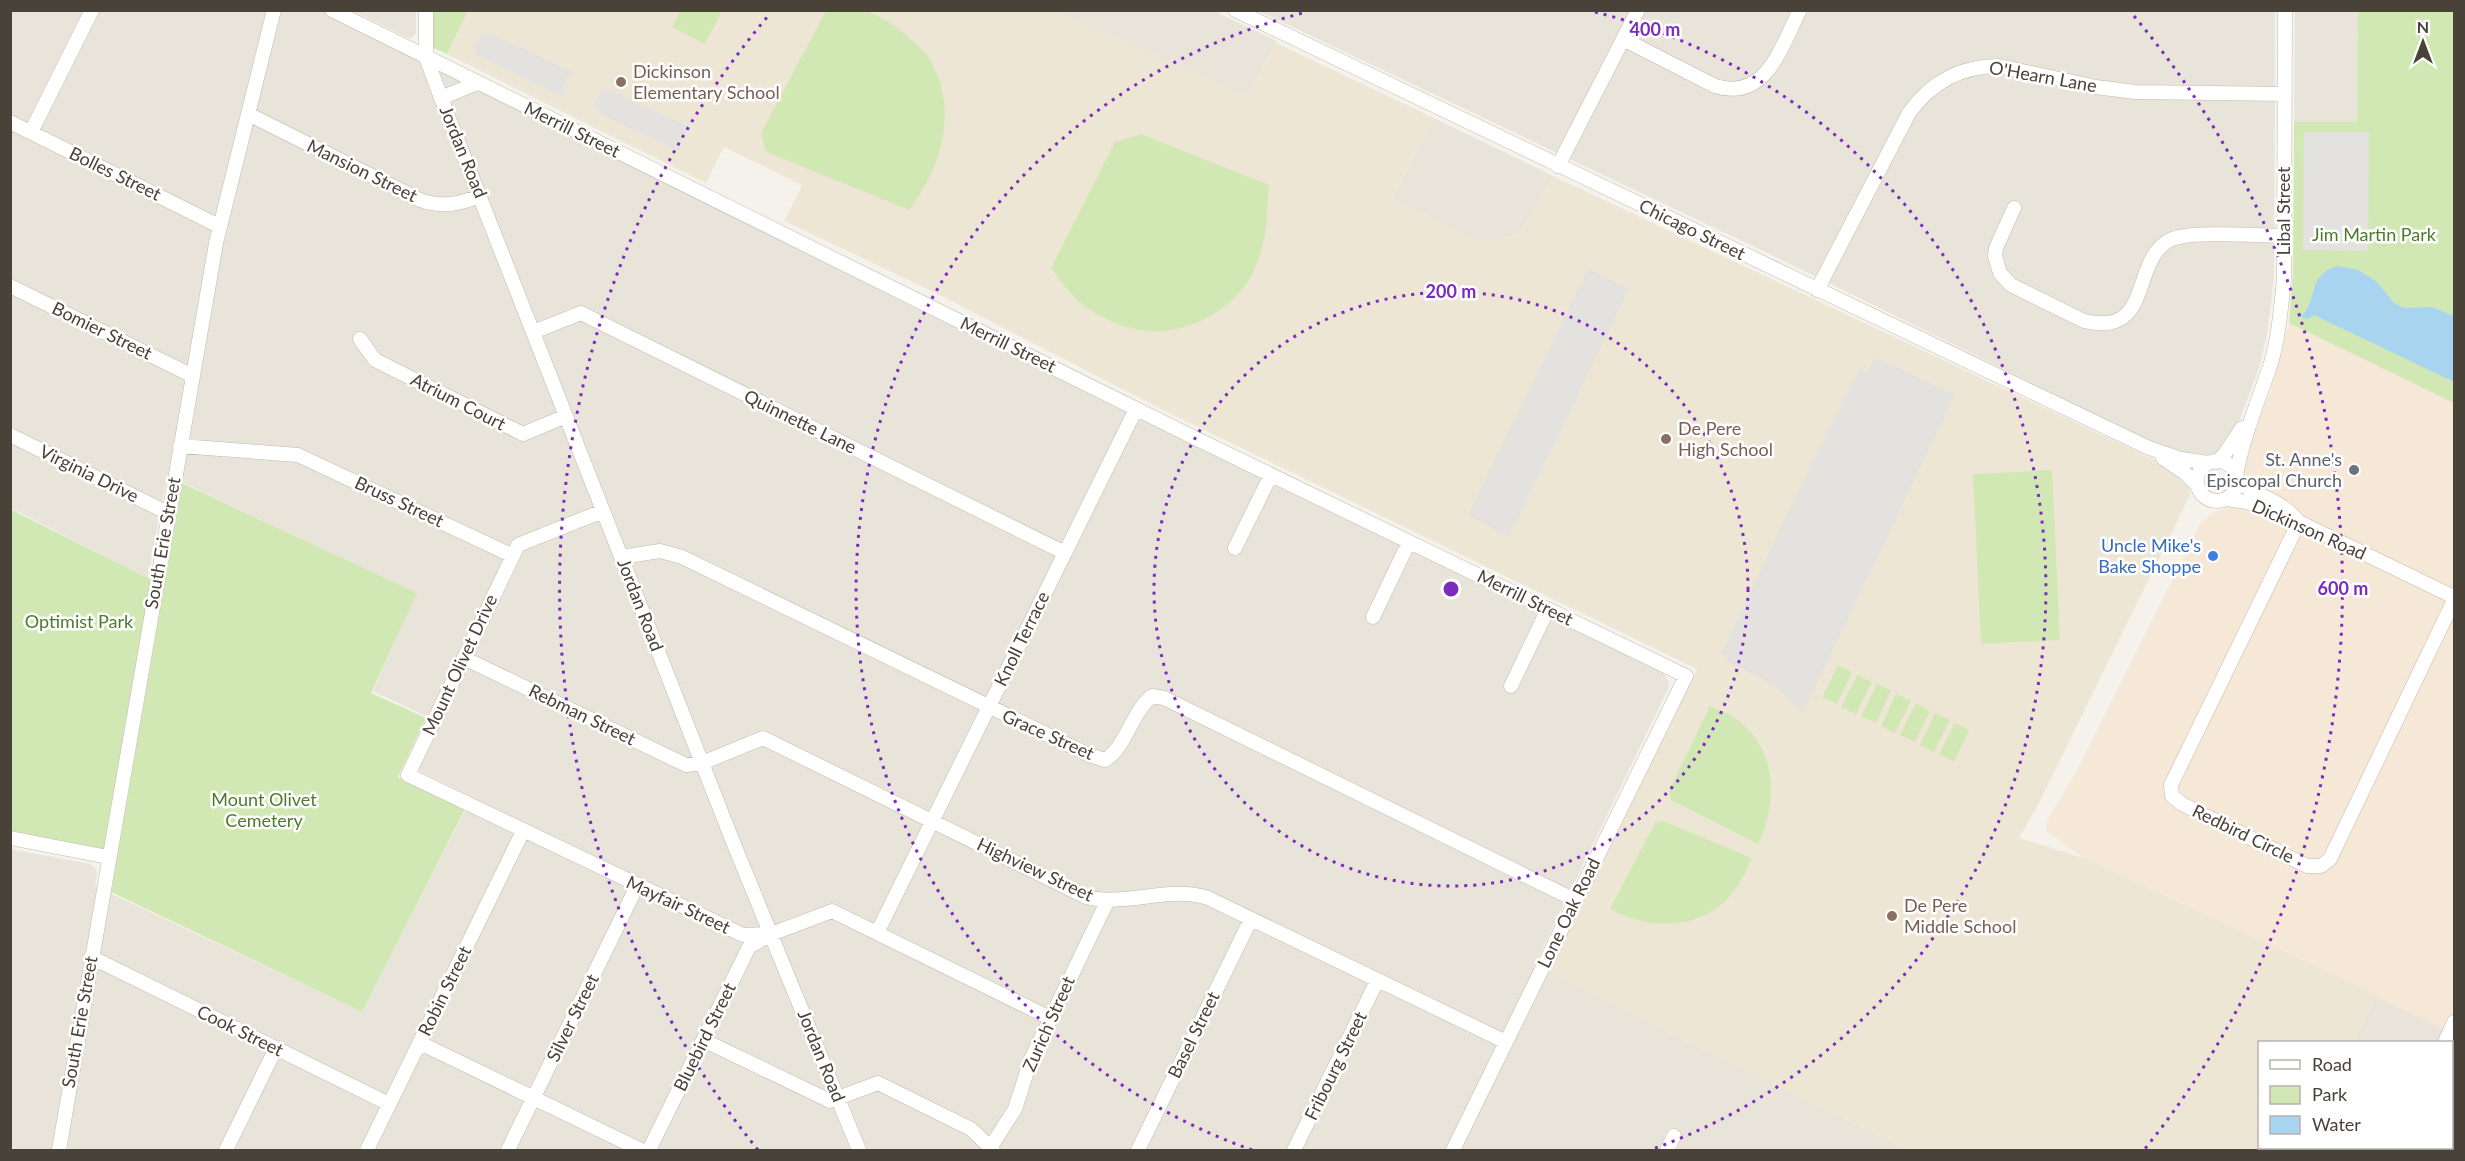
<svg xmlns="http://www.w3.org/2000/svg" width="2465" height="1161" viewBox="0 0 2465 1161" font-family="Lato,sans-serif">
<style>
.residential{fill:#e9e4d9}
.commercial{fill:#f6e8d7}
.education{fill:#eee6d5}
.green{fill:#d2e8b4}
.parking{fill:#e4e2df}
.water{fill:#a9d4f0}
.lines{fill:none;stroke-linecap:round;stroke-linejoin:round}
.minor-casing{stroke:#c1b9ad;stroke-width:15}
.minor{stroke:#fff;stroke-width:14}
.ring{fill:none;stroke:#7b2cbf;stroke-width:3;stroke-dasharray:3 6}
.education-dot{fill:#8d6e63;stroke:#fff;stroke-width:2}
.worship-dot{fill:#6b7280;stroke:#fff;stroke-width:2}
.shop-dot{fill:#3f7fe0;stroke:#fff;stroke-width:2}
.labels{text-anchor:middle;stroke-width:5;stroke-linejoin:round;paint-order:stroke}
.education-label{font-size:18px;fill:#785e54;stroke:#fff;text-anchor:start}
.street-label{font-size:18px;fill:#494238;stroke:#fff}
.park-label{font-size:18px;fill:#4b7b2b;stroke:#fff}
.worship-label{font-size:18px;fill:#5b616d;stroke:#fff;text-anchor:end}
.shop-label{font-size:18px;fill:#366cbe;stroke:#fff;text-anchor:end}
.centre{fill:#7b2cbf;stroke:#fff;stroke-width:3}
.ring-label{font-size:18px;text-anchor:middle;font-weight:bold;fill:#7b2cbf;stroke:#fff;stroke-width:5;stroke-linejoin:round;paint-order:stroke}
</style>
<rect width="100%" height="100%" fill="#f5f2eb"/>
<path class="residential" d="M11,11H323L1663,672L1669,682L1668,689L1533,968L1548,973L1909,1150H11L10,849L90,864L95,868L97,874L95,886L362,1012L472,797L419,771L418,766L439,722L373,691L416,593L167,475L148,578L11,508Z
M353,11H416V33L411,38L406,37Z
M1055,11H1214L1277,41L1247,96Z
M1259,11H2275L2274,275L2271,303L2267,334L2259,368L2238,424L2218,456L2205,459L2162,447L1780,259Z
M2295,11H2358L2357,122H2294Z
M1434,118L1553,176L1520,234L1484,243L1392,199Z
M2377,995L2454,1034V1150H2304L2305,1148H2452V1042H2354Z"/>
<path class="commercial" d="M2289,323L2454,403V1034L2084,858L2046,831L2047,821L2079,767L2201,523L2216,511L2231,507L2243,486L2245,456L2270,393Z"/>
<path class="education" d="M1054,10L1247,96L1276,43L1434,118L1392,199L1484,243L1520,234L1553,176L2176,470L2189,482L2190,495L2039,803L2019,838L2084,858L2377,995L2354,1042H2260V1148H2305V1150H1909L1548,973L1697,669L1159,408L932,291L784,221L802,185L724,147L706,183L447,54L468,11Z"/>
<path class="green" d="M430,11H468L447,54L429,46Z
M680,11V10L722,11L705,44L672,27Z
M826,11C838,10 852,9 863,11C878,13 896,26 907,36C913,42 922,48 927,55C960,106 943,166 909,210L766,152L761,133Z
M2358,11H2454V403L2289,323L2293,272L2294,122H2357Z
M1141,134L1269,185C1267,214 1267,240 1256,266C1239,307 1192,334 1148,331C1129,330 1109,321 1092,311C1075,302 1063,283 1051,268L1115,142Z
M2052,470L2060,640L1981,644L1973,474Z
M182,483L417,593L371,693L426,718L398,777L465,809L362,1012L111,892Z
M10,509L156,582L108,857L11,838Z
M1838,665L1852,672L1837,704L1822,697Z
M1857,675L1872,682L1856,714L1841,707Z
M1877,684L1891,691L1876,723L1861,716Z
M1896,694L1911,701L1895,733L1881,726Z
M1916,703L1930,711L1915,742L1900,735Z
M1710,706C1718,710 1728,713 1735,718C1777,747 1779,802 1758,844L1671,800L1669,791Z
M1935,713L1950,720L1934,752L1920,745Z
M1955,723L1969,730L1954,762L1939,754Z
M1663,821L1752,858C1746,871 1740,884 1731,895C1700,931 1648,930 1610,909L1655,823Z"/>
<path class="parking" d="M489,32L574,73L567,78L563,88L564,97L476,55L475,45L480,37Z
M608,89L692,128L683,134L680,142L681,152L598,113L595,102L599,94Z
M2304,132H2369L2368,251L2303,250Z
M1588,269L1629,289L1509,537L1468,515Z
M1875,357L1955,395L1803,712L1774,685L1727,661L1728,656L1721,654L1804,479L1859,369L1867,373Z"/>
<path class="water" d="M2337,266L2358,270L2376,281L2394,303L2404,308L2432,307L2454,316V382L2314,315L2308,319L2301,317C2319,299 2306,276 2337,266Z"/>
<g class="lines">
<defs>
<path id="minor" d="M332,10L1201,441L1686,676L1453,1150
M426,10V57L441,98L733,842L859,1150
M1235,10L2149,448L2181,459L2209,463
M1623,39L1715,86C1767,102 1781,46 1800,10
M441,98L477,83
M248,114L420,200C442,208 459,204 480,196
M10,122L219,226
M31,132L92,10
M1558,166L1638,10
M2014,208L1996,248L1995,256L2000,273L2011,285L2084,321C2154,338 2130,260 2170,240C2189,230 2260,236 2284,236
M10,286L193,376
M1817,290L1909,113C1931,82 1960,66 1999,66L2096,87L2135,92L2285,94
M533,332L581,313L1065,553
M360,339L375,360L523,434L566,416
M10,435L168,513
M180,446L298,455L513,556
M2163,458L2185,473L2198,486
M2197 481a20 20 0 1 1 40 0a20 20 0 1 1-40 0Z
M2216,462L2224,455L2242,428
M2236,475C2244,434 2258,402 2271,363C2279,336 2281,307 2284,279L2285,10
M2237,481C2258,497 2280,499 2297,520
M2227,499L2247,502L2299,522L2454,597
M603,511L518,545L408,775L743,935L771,934L832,911L1050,1018
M2299,522L2171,785L2172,796L2182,804L2307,866H2321L2330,859L2454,600
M1235,548L1271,475
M621,557L660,551L682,557L1089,755L1105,760C1127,746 1131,713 1152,696L1164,698L1575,900
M1373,617L1409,542
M464,658L686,765L702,763L763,738L1086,897C1126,907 1170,885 1208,898L1506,1042
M1511,686L1548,609
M10,838L108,857
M877,933L1136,409
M91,957L389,1104
M703,1040L830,1101L878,1083L971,1129L993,1150
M2445,1042L2454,1022
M420,1043L641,1150
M2452,1128L2454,1129
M990,1148L1015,1109L1031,1059L1108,900
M59,1150L216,243L274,10
M226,1150L276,1048
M367,1150L523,831
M508,1150L637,886
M649,1150L749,947L769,935
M1138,1150L1251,919
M1294,1150L1377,981
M1667,1150L1674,1136
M2393,1150L2394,1148"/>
</defs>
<use href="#minor" class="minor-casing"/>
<use href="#minor" class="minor"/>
</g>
<g class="ring">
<circle cx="1451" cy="589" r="297"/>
<path d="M1252 1150A595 595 0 0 1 1307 12M1595 12A595 595 0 0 1 1650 1150"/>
<path d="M758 1150A892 892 0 0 1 768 16M2134 16A892 892 0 0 1 2144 1150"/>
</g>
<g class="education-dot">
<circle cx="621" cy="82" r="6"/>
<circle cx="1666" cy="439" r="6"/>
<circle cx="1892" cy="916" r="6"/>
</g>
<circle class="worship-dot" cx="2354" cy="470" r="6"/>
<circle class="shop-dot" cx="2213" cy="556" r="6"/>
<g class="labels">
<g class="education-label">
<text x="633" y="78">Dickinson<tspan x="633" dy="21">Elementary School</tspan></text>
<text x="1678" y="435">De Pere<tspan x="1678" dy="21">High School</tspan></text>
<text x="1904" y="912">De Pere<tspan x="1904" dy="21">Middle School</tspan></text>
</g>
<g class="street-label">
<text transform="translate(2043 77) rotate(10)" y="6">O'Hearn Lane</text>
<text transform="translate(572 130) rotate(26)" y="6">Merrill Street</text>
<text transform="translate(463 152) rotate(68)" y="6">Jordan Road</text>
<text transform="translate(362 171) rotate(26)" y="6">Mansion Street</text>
<text transform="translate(115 174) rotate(26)" y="6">Bolles Street</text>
<text transform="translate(2284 211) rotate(-90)" y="6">Libal Street</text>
<text transform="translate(1692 230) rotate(26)" y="6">Chicago Street</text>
<text transform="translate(102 331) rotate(26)" y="6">Bomier Street</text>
<text transform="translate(1008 345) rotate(26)" y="6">Merrill Street</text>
<text transform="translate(458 402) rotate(27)" y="6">Atrium Court</text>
<text transform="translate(800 422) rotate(26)" y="6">Quinnette Lane</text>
<text transform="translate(89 474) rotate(26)" y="6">Virginia Drive</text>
<text transform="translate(399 502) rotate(25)" y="6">Bruss Street</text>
<text transform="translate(2309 530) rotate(24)" y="6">Dickinson Road</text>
<text transform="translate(163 543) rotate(-80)" y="6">South Erie Street</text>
<text transform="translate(1525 598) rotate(26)" y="6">Merrill Street</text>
<text transform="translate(640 605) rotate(69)" y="6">Jordan Road</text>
<text transform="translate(1022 639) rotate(-64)" y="6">Knoll Terrace</text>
<text transform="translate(460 665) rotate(-65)" y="6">Mount Olivet Drive</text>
<text transform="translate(582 715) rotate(26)" y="6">Rebman Street</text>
<text transform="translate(1048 735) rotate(24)" y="6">Grace Street</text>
<text transform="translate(2243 834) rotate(26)" y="6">Redbird Circle</text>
<text transform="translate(1035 870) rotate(25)" y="6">Highview Street</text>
<text transform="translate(678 905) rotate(25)" y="6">Mayfair Street</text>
<text transform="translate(1569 913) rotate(-64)" y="6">Lone Oak Road</text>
<text transform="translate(445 991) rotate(-64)" y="6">Robin Street</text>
<text transform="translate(573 1018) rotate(-64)" y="6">Silver Street</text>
<text transform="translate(80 1022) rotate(-80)" y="6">South Erie Street</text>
<text transform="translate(1049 1024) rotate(-66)" y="6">Zurich Street</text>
<text transform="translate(240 1031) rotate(26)" y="6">Cook Street</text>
<text transform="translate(1194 1035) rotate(-64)" y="6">Basel Street</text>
<text transform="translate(705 1037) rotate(-64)" y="6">Bluebird Street</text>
<text transform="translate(821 1056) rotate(68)" y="6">Jordan Road</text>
<text transform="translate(1336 1066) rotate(-64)" y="6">Fribourg Street</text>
</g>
<g class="park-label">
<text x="2374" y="241">Jim Martin Park</text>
<text x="79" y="628">Optimist Park</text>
<text x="264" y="806">Mount Olivet<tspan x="264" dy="21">Cemetery</tspan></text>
</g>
<g class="worship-label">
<text x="2342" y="466">St. Anne's<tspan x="2342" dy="21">Episcopal Church</tspan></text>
</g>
<g class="shop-label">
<text x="2201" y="552">Uncle Mike's<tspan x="2201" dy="21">Bake Shoppe</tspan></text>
</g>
</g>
<circle cx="1451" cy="589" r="9" class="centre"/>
<g class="ring-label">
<text x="1655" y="36">400 m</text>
<text x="1451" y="298">200 m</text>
<text x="2343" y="595">600 m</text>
</g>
<rect width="2465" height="1161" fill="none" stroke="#494238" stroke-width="24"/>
<rect x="2258" y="1041" width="195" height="108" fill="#ffffff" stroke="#b6b3af" stroke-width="1.5"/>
<rect x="2270" y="1060" width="30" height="9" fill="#ffffff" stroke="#b6b3af" stroke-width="1.5"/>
<text x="2312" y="1071" font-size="18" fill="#494238">Road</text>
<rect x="2270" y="1086" width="30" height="18" fill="#d2e8b4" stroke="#b6b3af" stroke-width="1.5"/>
<text x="2312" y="1101" font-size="18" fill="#494238">Park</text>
<rect x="2270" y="1116" width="30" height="18" fill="#a9d4f0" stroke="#b6b3af" stroke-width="1.5"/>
<text x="2312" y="1131" font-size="18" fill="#494238">Water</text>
<g transform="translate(2423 42)" stroke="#ffffff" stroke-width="4.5" paint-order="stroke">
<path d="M0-4.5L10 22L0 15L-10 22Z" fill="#494238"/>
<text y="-9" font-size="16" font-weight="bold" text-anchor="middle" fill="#494238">N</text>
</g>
</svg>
